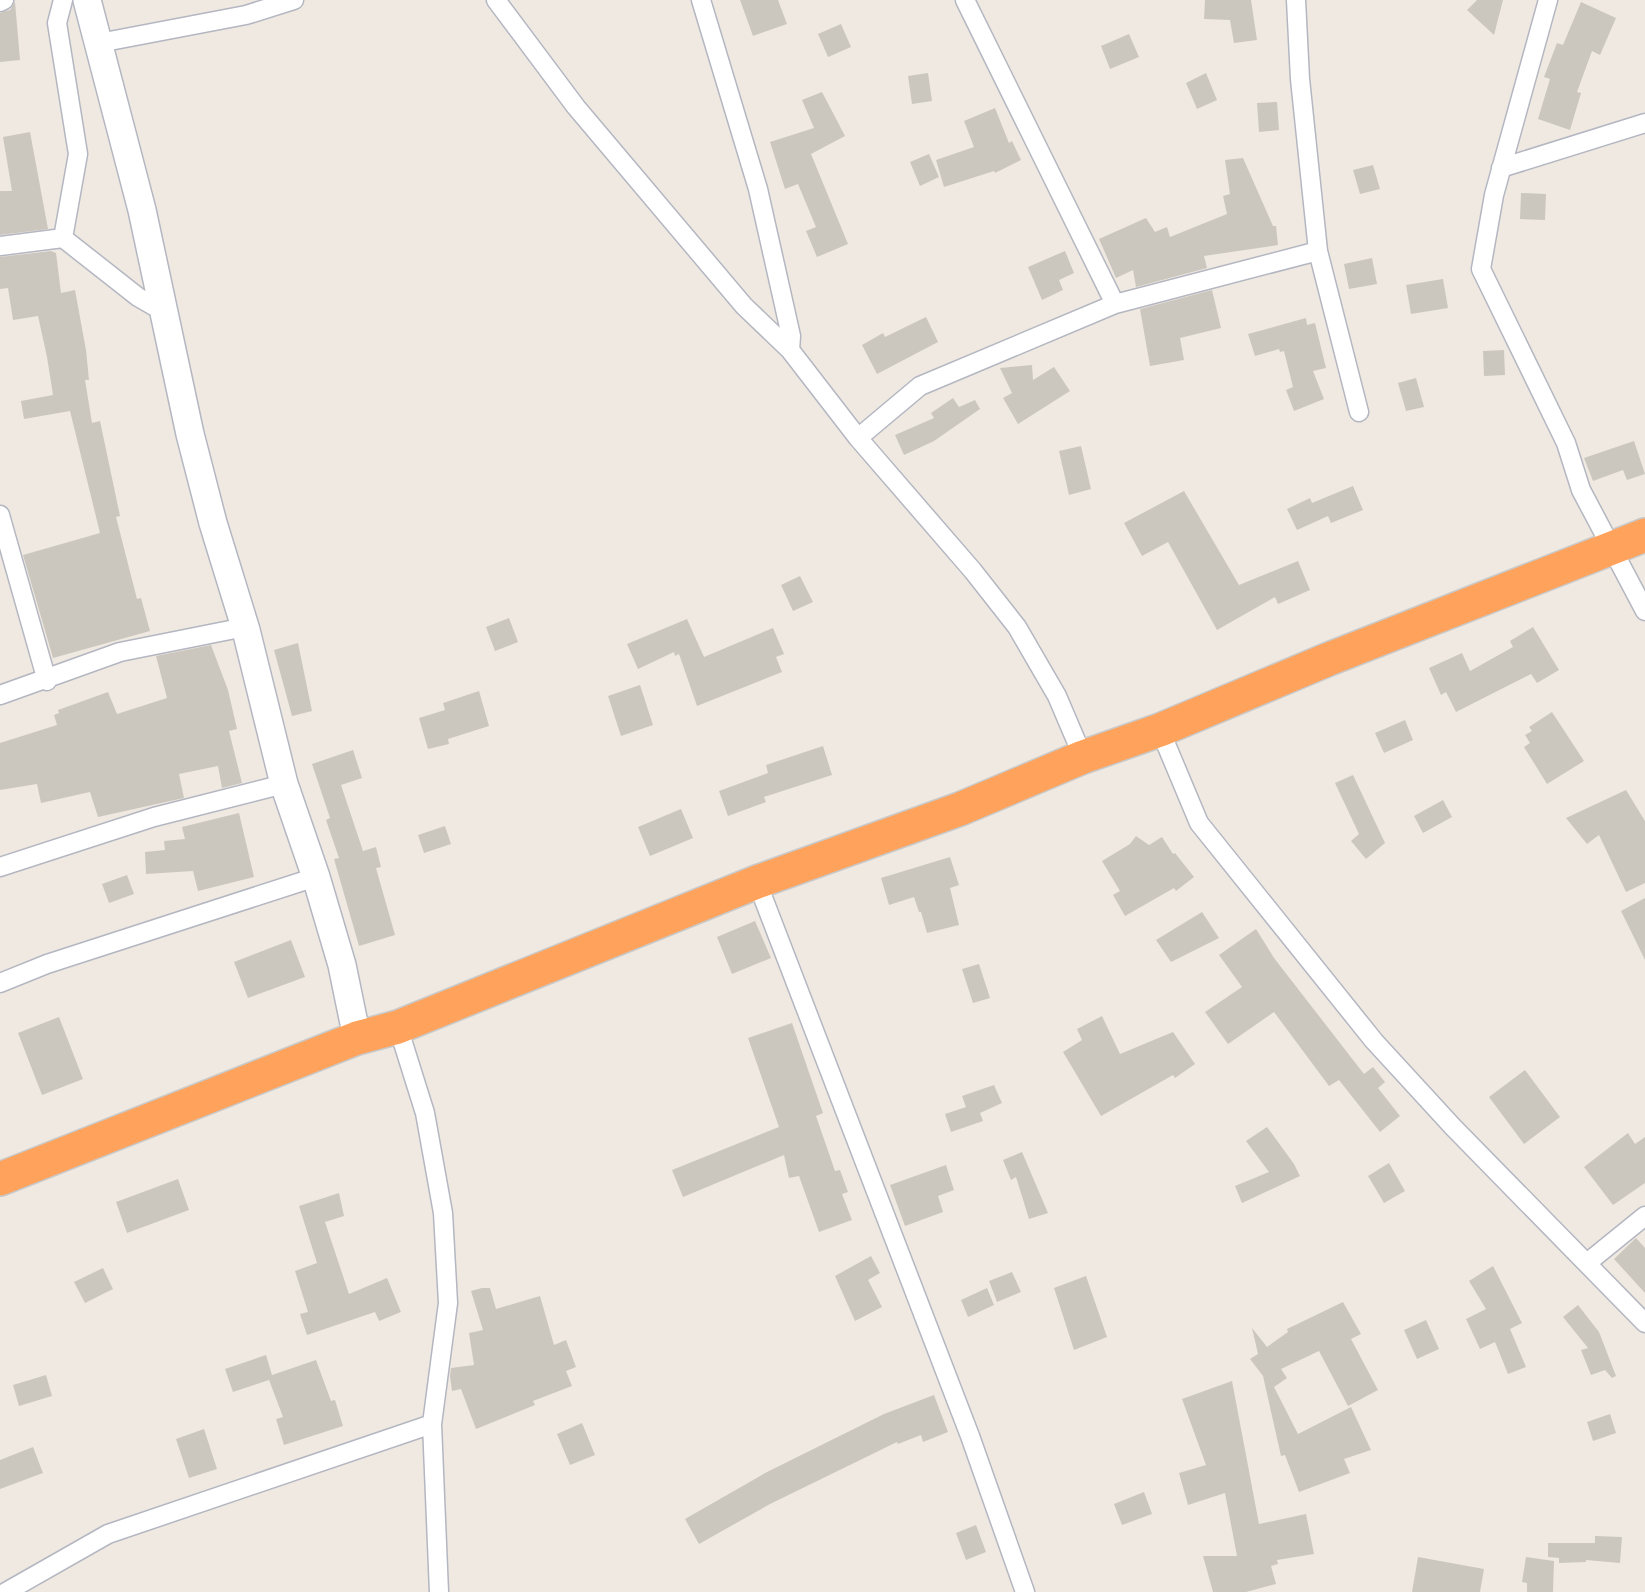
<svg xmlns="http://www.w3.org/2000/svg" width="1645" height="1592" viewBox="0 0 1645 1592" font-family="Helvetica,sans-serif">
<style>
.building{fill:#cbc7bf}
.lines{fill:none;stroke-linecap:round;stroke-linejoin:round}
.street-casing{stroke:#b4b7c1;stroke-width:21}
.secondary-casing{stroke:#b4b7c1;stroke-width:30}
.highway-casing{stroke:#c9c9c9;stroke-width:36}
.street{stroke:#fff;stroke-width:18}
.secondary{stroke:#fff;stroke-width:27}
.highway{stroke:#ffa35c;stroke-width:33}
</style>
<rect width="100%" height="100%" fill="#efe9e1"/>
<path class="building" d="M740,0H778L787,24L753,36Z
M1205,0H1251L1257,40L1234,43L1230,20L1204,19Z
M1477,0H1503L1494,35L1467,10Z
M15,2L20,60L0,62V13L10,10Z
M1581,2L1616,18L1600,55L1592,51L1577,92L1581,93L1570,130L1538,119L1550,79L1544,77L1557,43L1563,45Z
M841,24L851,47L828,57L818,34Z
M1129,34L1139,57L1110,69L1101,46Z
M928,73L932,101L912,104L908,76Z
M1206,73L1217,100L1197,109L1186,83Z
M822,92L845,136L811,154L848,244L817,257L806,231L816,227L798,184L785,189L770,142L814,128L802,100Z
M1277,102L1279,130L1259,132L1257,103Z
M995,108L1009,143L1012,141L1021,160L995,173L994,171L944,187L936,160L974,147L964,121Z
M30,132L48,229L0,235V191H12L3,137Z
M929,154L939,177L920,186L910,162Z
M1243,158L1273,226H1276L1278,245L1204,256L1207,268L1136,287L1133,270L1116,278L1099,239L1146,218L1155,232L1167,227L1170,237L1227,214L1223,196L1230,194L1225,160Z
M1373,165L1380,189L1360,194L1353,170Z
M1521,193L1546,194L1545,220L1520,219Z
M51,251L56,253L61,293L75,290L86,350L89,380H85L92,423L100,421L120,516L116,517L137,599L141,598L150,631L53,658L23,555L100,533L70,411L24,419L21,401L53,395L47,357L38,316L13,320L8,288L0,289V257Z
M1065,251L1074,273L1059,280L1063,290L1042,300L1028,267Z
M1372,258L1377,284L1349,289L1344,264Z
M1443,279L1448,308L1411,314L1406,285Z
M1212,290L1221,328L1180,338L1184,360L1150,366L1140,309Z
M926,317L938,342L877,374L862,345L883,333L885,337Z
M1306,318L1307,325L1315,323L1326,368L1313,371L1324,399L1294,411L1286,390L1293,387L1284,351L1280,352L1279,349L1255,356L1248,334Z
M1504,350L1505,375L1484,376L1483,351Z
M1032,365L1033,380L1054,367L1070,391L1018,424L1003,398L1012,393L1000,368Z
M1416,378L1424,407L1406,411L1398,383Z
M953,398L959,407L975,400L980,409L934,441L904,455L895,435L934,418L931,413Z
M1634,441L1645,474L1627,480L1623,470L1593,481L1584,458Z
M1081,446L1091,489L1069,495L1059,451Z
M1353,486L1363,510L1331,523L1328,516L1297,530L1287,509L1310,498L1312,503Z
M1184,491L1239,585L1298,561L1310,590L1278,604L1275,597L1217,630L1168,542L1142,556L1124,523Z
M800,576L813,602L793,611L781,585Z
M509,618L518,642L495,651L486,627Z
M687,619L704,657L773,628L784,654L776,657L782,672L697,706L679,654L675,656L674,652L638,669L627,644Z
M1533,627L1559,670L1537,683L1531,674L1456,712L1446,692L1441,695L1429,668L1462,653L1470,671L1513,647L1510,641Z
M298,643L312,711L292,716L274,650Z
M211,645L228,690L237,729L229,731L242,783L222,788L218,766L179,774L184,798L98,817L90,792L41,803L37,784L0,790V743L57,725L54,715L59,713L58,710L108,692L117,714L167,698L156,656Z
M640,685L653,725L621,736L608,696Z
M479,691L489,726L448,739L449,744L428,749L419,718L445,710L443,703Z
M1552,712L1584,761L1547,784L1524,747L1530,743L1525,735L1532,731L1529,727Z
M1405,720L1413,740L1384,753L1375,733Z
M823,746L832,775L764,797L766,802L728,816L719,791L768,773L766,765Z
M353,750L362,778L341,785L363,851L376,847L381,867L376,868L395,935L359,946L334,859L339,858L326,820L330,818L312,764Z
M1353,775L1385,843L1366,859L1351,841L1359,834L1335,783Z
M1626,790L1645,821V883L1626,892L1599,835L1587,844L1566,818Z
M1443,800L1452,817L1423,833L1414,816Z
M681,809L693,838L650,856L638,827Z
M239,813L254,877L198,891L193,871L146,874L145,852L165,850L164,841L185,839L182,827Z
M445,826L451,844L424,853L418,835Z
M1136,836L1149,845L1162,837L1173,854L1175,853L1194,877L1176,891L1174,888L1125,916L1113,895L1120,891L1102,861L1130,844Z
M950,857L959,885L950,888L959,925L927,933L921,912H919L914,897L889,905L881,878Z
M127,875L134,894L109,903L102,884Z
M1645,898V960L1621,911Z
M1202,912L1219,938L1171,962L1156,940Z
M755,921L771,958L732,974L717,937Z
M1256,929L1274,958L1364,1074L1373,1067L1385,1082L1378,1088L1400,1116L1380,1132L1339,1080L1329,1086L1274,1012L1228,1044L1205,1012L1242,987L1219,955Z
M291,940L305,977L248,998L234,962Z
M979,964L990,998L973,1003L962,969Z
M1102,1016L1120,1054L1173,1032L1195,1064L1175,1078L1173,1075L1101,1116L1063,1052L1082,1040L1077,1029Z
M59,1017L83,1079L42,1095L18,1033Z
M792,1023L823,1113L816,1116L835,1171L840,1170L848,1192L842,1194L852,1220L819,1232L799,1176L789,1178L784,1155L683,1197L672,1170L779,1127L748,1038Z
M1525,1070L1560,1117L1524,1144L1489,1097Z
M994,1085L1002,1103L980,1113L983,1121L951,1132L945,1114L966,1107L962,1096Z
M1267,1127L1294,1164L1300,1176L1242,1203L1235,1186L1269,1172L1246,1141Z
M1628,1133L1635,1144L1645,1137V1183L1613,1205L1584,1167Z
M1022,1152L1048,1213L1029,1219L1016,1177L1011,1180L1003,1160Z
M1389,1163L1405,1191L1384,1203L1368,1176Z
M946,1165L954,1190L938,1196L943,1212L905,1226L890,1185Z
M178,1179L189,1210L127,1233L116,1202Z
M339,1193L344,1216L325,1222L349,1294L387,1278L401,1312L379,1321L375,1312L307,1335L300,1314L308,1312L295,1271L317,1263L299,1206Z
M1636,1238L1645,1248V1293L1614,1259Z
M871,1256L880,1273L868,1280L882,1307L855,1321L835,1276Z
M1493,1266L1522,1323L1510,1329L1526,1367L1508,1374L1495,1342L1480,1349L1466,1319L1486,1309L1469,1281Z
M103,1268L113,1289L85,1303L74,1282Z
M1012,1272L1021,1292L997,1302L989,1281Z
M1086,1276L1107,1337L1074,1350L1054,1288Z
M482,1288H490L496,1309L540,1296L554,1345L566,1340L576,1367L566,1371L572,1386L533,1401L535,1405L476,1429L461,1389L452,1391L450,1376L451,1368L474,1365L469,1333L483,1330L471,1291Z
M987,1288L994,1305L968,1317L961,1300Z
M1343,1302L1361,1334L1351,1339L1378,1390L1348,1406L1319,1351L1281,1369L1287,1378L1274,1387L1298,1434L1351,1407L1371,1450L1344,1459L1350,1473L1299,1492L1285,1455L1281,1456L1263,1376L1250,1359L1258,1354L1252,1328L1267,1347L1288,1332L1287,1329Z
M1578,1305L1599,1332L1616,1376L1612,1378L1605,1370L1591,1375L1581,1350L1588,1348L1563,1317Z
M1426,1320L1439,1349L1417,1359L1404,1330Z
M266,1355L272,1375L316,1360L331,1401L335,1400L343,1426L284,1445L276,1419L283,1417L269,1380L233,1392L225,1369Z
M46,1375L52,1396L19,1406L13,1385Z
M1232,1381L1259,1524L1306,1514L1314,1554L1277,1560L1278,1564L1271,1566L1276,1584L1246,1592H1213L1203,1556H1237L1225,1493L1188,1505L1179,1473L1206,1465L1182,1399Z
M934,1395L948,1432L923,1442L921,1435L898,1444L897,1442L770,1504L699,1544L685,1519L767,1472L884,1414Z
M1610,1414L1616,1433L1593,1441L1587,1422Z
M582,1423L595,1455L570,1465L557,1434Z
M204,1429L217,1469L189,1478L176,1439Z
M33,1447L43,1473L0,1489V1460Z
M1144,1492L1152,1514L1122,1525L1114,1504Z
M976,1525L986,1552L966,1560L956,1533Z
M1595,1536L1622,1537L1620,1563L1586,1560V1562L1559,1563V1558L1548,1557V1543H1595Z
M1418,1557L1484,1569L1480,1592H1412Z
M1526,1557L1554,1561L1553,1592H1527V1583L1522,1582Z"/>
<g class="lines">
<defs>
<path id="street" d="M496,0L576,107L744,306L790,350
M701,0L758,189L791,336L790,350L858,438L973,571L1017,627L1057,696L1083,757
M965,0L1115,304
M1296,0L1300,79L1318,251L1359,412
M1548,0L1494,195L1481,269L1566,443L1581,490L1645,611
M0,2L4,0
M99,43L246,15L294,0
M1501,168L1645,123
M63,238L78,154L57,23L63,0
M0,246L63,238L138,297L164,312
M858,438L920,386L1115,304L1318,251
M0,515L47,681
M0,695L120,652L245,627
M1160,730L1199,823L1374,1041L1453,1127L1645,1323
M0,867L154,817L284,784
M757,882L970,1436L1025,1592
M0,983L47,964L316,877
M398,1027L425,1113L443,1213L448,1303L432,1424L439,1592
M1587,1263L1645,1216
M6,1592L108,1534L432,1424"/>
<path id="secondary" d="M87,0L142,210L190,434L213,523L246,630L284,784L316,877L342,965L357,1038"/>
<path id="highway" d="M0,1179L357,1038L398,1027L757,882L960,809L1083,757L1160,730L1329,659L1645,535"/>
</defs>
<use href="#street" class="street-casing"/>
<use href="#secondary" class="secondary-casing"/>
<use href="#highway" class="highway-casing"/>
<use href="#street" class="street"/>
<use href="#secondary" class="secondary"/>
<use href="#highway" class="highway"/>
</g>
</svg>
